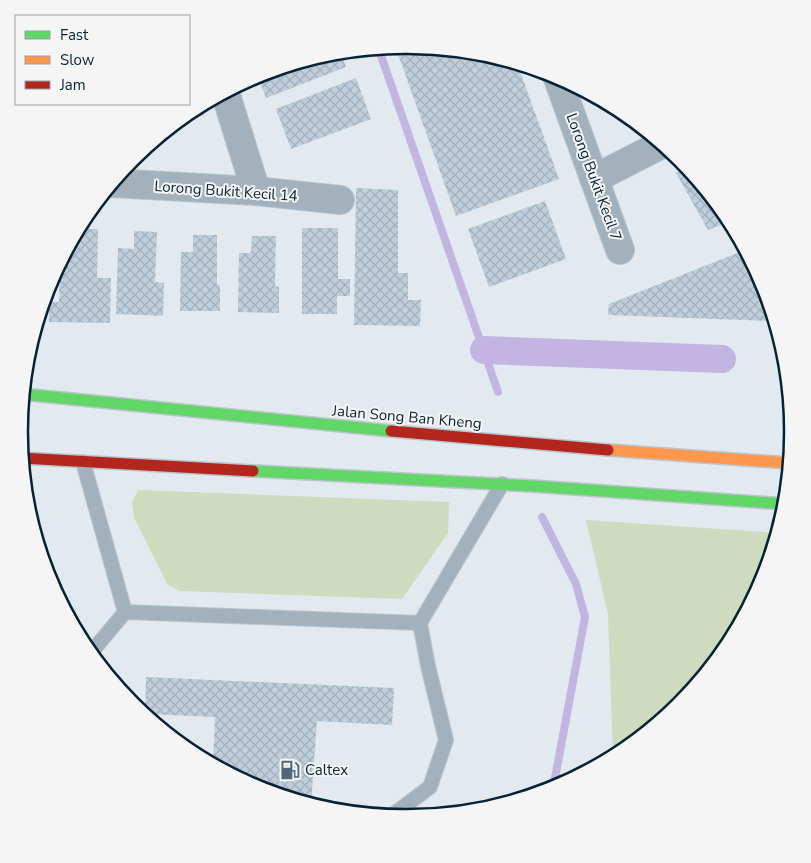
<svg xmlns="http://www.w3.org/2000/svg" width="811" height="863" viewBox="0 0 811 863" font-family="'Nunito Sans',sans-serif">
<style>
.grass{fill:#cfdbbe}
.lines{fill:none;stroke-linecap:round;stroke-linejoin:round}
.stream{stroke:#c2b5e2;stroke-width:8}
.canal{stroke:#c2b5e2;stroke-width:28}
.building{fill:url(#building-cross-hatch)}
.lane-casing{stroke:#bbc5cd;stroke-width:16}
.street-casing{stroke:#bbc5cd;stroke-width:30}
.fast-casing{stroke:#bbc5cd;stroke-width:14}
.slow-casing{stroke:#bbc5cd;stroke-width:14}
.jam-casing{stroke:#bbc5cd;stroke-width:14}
.lane{stroke:#a3b1bc;stroke-width:14}
.street{stroke:#a3b1bc;stroke-width:28}
.fast{stroke:#63d668;stroke-width:11}
.slow{stroke:#ff974d;stroke-width:11}
.jam{stroke:#b3261e;stroke-width:11}
.labels{text-anchor:middle;stroke-width:4;stroke-linejoin:round;paint-order:stroke}
.street-label{font-size:15px;fill:#062335;stroke:#f5f5f5}
.poi-label{font-size:15px;fill:#062335;stroke:#f5f5f5;text-anchor:start}
.rim{fill:none;stroke:#062335;stroke-width:2.5}
</style>
<defs>
<pattern id="building-cross-hatch" width="8" height="8" patternUnits="userSpaceOnUse" patternTransform="scale(1.25)"><rect width="8" height="8" fill="#bfceda"/><path d="M0 0l8 8M0 8l8-8" fill="none" stroke="#a3b1bc"/></pattern>
</defs>
<rect width="100%" height="100%" fill="#e2e9ef"/>
<path class="grass" d="M138,490L449,502L448,533L402,599L180,591L167,584L134,518L132,503Z
M586,520L777,533L763,580L727,647L679,705L620,753L613,757L608,614Z"/>
<g class="lines">
<path class="stream" d="M378,47L498,392
M542,517L576,584L585,617L553,789"/>
<path class="canal" d="M484,350L722,359"/>
</g>
<path class="building" d="M406,45L481,52L517,63L559,179L456,216L395,46Z
M340,51L346,67L266,98L257,74L330,52Z
M356,78L371,119L291,149L276,109Z
M200,105L204,115L169,128L191,110Z
M687,168L727,217L730,221L708,230L676,173Z
M356,188L398,190V273H408V300H421L420,326L354,325Z
M545,201L566,259L489,287L468,229Z
M302,228H338V279H350V296H337V314H302Z
M77,229H98L97,278H111L110,323L49,322V302H59L60,261L68,247H76V232Z
M134,231L157,232L155,282L164,283L163,316L116,314L118,248L134,249Z
M193,235H217V285H220V311H180L181,252H193Z
M252,236H276L275,286L279,287V313L238,312L239,253H251Z
M745,250L763,284L774,321L608,315L609,304Z
M146,677L394,688L392,725L317,721L311,805L257,789L213,765L215,717L145,714Z"/>
<g class="lines">
<defs>
<path id="lane" d="M83,462L125,612
M125,612L420,623
M90,654L125,612
M390,817L430,787L446,740L428,666L420,623L502,484"/>
<path id="street" d="M557,76L620,250
M225,92L256,191
M594,179L662,144
M112,183L256,191L340,200"/>
<path id="fast" d="M22,394L391,431
M253,471L533,486L785,504"/>
<path id="slow" d="M608,450L789,463"/>
<path id="jam" d="M391,431L608,450
M21,458L253,471"/>
</defs>
<use href="#lane" class="lane-casing"/>
<use href="#street" class="street-casing"/>
<use href="#fast" class="fast-casing"/>
<use href="#slow" class="slow-casing"/>
<use href="#jam" class="jam-casing"/>
<use href="#lane" class="lane"/>
<use href="#street" class="street"/>
<use href="#fast" class="fast"/>
<use href="#slow" class="slow"/>
<use href="#jam" class="jam"/>
</g>
<defs>
<symbol id="fuel-bare" viewBox="-9 -9 18 18"><path d="M-5.5-6h7V0h2V4h1.3V-2.5L3-4.5l.8-.8L6-3V5H2.5V1h-1V6h-7ZM-4.2-4.7v3.2H.2V-4.7Z" fill="#536876" stroke="#f5f5f5" stroke-width="2.5" paint-order="stroke"/></symbol>
</defs>
<g fill-rule="evenodd">
<use href="#fuel-bare" x="276" y="756" width="28" height="28"/>
</g>
<g class="labels">
<g class="street-label">
<text transform="translate(594 177) rotate(70)" y="5">Lorong Bukit Kecil 7</text>
<text transform="translate(226 191) rotate(4)" y="5">Lorong Bukit Kecil 14</text>
<text transform="translate(407 417) rotate(5)" y="5">Jalan Song Ban Kheng</text>
</g>
<g class="poi-label">
<text x="305" y="775">Caltex</text>
</g>
</g>
<path d="M0 0H811V863H0ZM405 54H407A377 377 0 0 1 784 431V432A377 377 0 0 1 407 809H405A377 377 0 0 1 28 432V431A377 377 0 0 1 405 54Z" fill="#f5f5f5" fill-rule="evenodd"/>
<path class="rim" d="M405 54H407A377 377 0 0 1 784 431V432A377 377 0 0 1 407 809H405A377 377 0 0 1 28 432V431A377 377 0 0 1 405 54Z"/>
<rect x="15" y="15" width="175" height="90" fill="#f5f5f5" stroke="#95a1a8"/>
<rect x="25" y="31" width="25" height="8" fill="#63d668" stroke="#95a1a8"/>
<text x="60" y="40" font-size="15" fill="#062335">Fast</text>
<rect x="25" y="56" width="25" height="8" fill="#ff974d" stroke="#95a1a8"/>
<text x="60" y="65" font-size="15" fill="#062335">Slow</text>
<rect x="25" y="81" width="25" height="8" fill="#b3261e" stroke="#95a1a8"/>
<text x="60" y="90" font-size="15" fill="#062335">Jam</text>
</svg>
